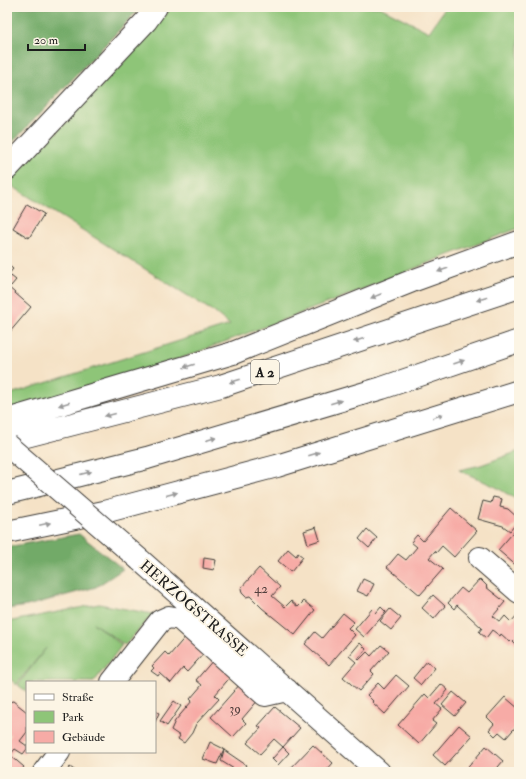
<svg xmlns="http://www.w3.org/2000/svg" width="526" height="779" viewBox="0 0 526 779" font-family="'IM FELL Double Pica',serif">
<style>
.green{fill:#8ec578;stroke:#55704a}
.forest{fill:#72aa68;stroke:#476342}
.building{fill:#f7aba6}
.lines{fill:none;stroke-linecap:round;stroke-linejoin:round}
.minor-casing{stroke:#3d3a36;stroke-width:24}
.highway-casing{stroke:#3d3a36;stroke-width:24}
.minor{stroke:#fff;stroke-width:22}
.highway{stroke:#fff;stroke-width:22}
.minor-bridge-casing{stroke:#3d3a36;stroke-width:24;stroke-linecap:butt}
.minor-bridge{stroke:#fff;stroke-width:22}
.oneway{fill:#999}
.labels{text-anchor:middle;stroke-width:4;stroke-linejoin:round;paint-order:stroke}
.number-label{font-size:13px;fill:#53403e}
.shield{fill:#fcf5e5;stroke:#5f5d58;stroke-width:1}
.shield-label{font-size:14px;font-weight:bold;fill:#1c1c1c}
.street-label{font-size:15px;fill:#1c1c1c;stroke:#fcf5e5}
</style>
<rect width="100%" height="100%" fill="#fcf5e5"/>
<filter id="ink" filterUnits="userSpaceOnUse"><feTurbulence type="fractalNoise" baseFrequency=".025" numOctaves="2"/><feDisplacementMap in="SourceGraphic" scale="8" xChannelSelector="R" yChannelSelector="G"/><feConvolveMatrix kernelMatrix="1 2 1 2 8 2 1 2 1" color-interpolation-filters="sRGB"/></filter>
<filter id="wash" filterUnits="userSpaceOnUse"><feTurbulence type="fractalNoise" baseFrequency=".012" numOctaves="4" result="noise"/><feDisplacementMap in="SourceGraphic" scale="16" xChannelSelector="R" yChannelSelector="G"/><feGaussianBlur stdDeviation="0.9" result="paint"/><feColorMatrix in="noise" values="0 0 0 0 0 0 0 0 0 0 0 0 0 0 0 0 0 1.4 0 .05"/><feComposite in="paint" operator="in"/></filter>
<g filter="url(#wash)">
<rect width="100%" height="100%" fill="#f5e2c6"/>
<path class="green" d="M172,7H380L429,32L446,7H519V228L428,263L333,301L179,359L7,411V395L230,325L214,312L7,183L122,64Z
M519,451V501L496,487L459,470L481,465Z
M99,604L153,614L125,645L93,623L122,645L94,682H27V692L18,685L46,648L16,685L7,675V622Z"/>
<path class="forest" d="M7,7H141L7,148Z
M79,534L123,569L96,587L27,606L7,609V547Z"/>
<g id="blocks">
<path class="building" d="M27,204L44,214L29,238L13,228Z
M7,264L13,269L7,276Z
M11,276L16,280L11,286L7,282Z
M7,286L31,307L9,333L7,331Z
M493,497L502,499L500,507L508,509L519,519V520L510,531L503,526L478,519L483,501L491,503Z
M451,508L477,531L454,557L442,546L436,553L435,551L429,558L443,569L420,595L387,567L398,554L406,560L417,547L411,542L417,535L423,541Z
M519,526V568L498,550Z
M316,527L320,540L308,544L304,531Z
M367,529L377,538L369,548L359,539Z
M288,549L296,556L298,553L303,557L291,572L278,561Z
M204,558L216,560L214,570L203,568Z
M259,568L280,587L272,596L285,607L291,601L298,607L304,601L315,610L295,635L262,608L250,596L246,597L242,593L241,588Z
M363,579L374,584L368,596L357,591Z
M480,579L487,586L486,587L505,602L493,616L500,622L505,616L511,622L519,613V647L512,640L510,642L501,634L500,636L492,630L486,638L479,632L482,628L457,605L454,609L448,603L461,588L467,593Z
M433,595L445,606L434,619L422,608Z
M381,607L386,612L364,637L355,629L372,609L376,613Z
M390,609L401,618L391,630L380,621Z
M343,613L354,622L348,628L355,635L329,665L305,644L315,632L322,638Z
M187,635L206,651L187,672L183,668L171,683L160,673L158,676L151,671L154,668L152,666L165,652L169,656Z
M360,643L366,649L358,659L359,660L367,652L371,656L381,645L389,651L371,671L374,674L359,691L343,677L356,662L349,656Z
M214,659L232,675L215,695L219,699L196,724L192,733L184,743L178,739L180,736L171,730L175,721L192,701L190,699L202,685L196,680Z
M427,661L435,668L421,685L413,678Z
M396,675L409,686L385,714L372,702L373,701L367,695L378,683L384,689Z
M241,683L259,699L242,719L246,723L233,737L211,717Z
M441,684L448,690L436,704L442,709L432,721L436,724L419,744L398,725L425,694L429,698Z
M453,692L466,703L455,716L442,705Z
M505,697L519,709L516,715L519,718V723L506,738L499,732L495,736L489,730L494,724L487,717Z
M13,701L27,712V732L20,741L27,746V749L23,754L15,749L10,755L24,767L20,772H7V740L11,735L7,731V704L9,702Z
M174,701L181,706L167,726L160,721Z
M275,707L300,728L283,747L274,739L260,754L247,743L261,728L258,726Z
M155,711L159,713L155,722Z
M459,725L472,736L445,766L433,755Z
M210,742L224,749L217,764L203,759Z
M313,745L333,763L325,772H287Z
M486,746L503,761L494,772H464Z
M283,747L289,753L278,765L272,759Z
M224,750L246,765L241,772H239L221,761Z
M70,767L77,772H66Z"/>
</g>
</g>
<g filter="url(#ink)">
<use href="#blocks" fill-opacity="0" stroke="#3d3a36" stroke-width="1"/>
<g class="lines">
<defs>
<path id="minor" d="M7,169L146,21L156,7
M480,558L519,592
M140,560L379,772
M112,682L160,621L169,617L180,619L265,695L287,690
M44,772L59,752"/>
<path id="highway" d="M7,420L233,353L412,281L519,242
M7,441L221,386L519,287
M7,493L147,458L382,388L519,341
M7,532L104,512L277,466L519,391"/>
</defs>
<use href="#minor" class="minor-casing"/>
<use href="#highway" class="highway-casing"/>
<use href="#minor" class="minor"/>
<use href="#highway" class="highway"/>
<defs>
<path id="minor-bridge" d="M7,445L140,560"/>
</defs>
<use href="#minor-bridge" class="minor-bridge-casing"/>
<use href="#minor-bridge" class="minor-bridge"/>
</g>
<defs><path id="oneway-solid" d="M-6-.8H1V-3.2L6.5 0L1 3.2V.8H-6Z"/></defs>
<g class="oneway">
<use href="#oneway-solid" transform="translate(443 270) rotate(160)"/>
<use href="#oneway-solid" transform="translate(376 296) rotate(158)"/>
<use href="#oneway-solid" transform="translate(482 299) rotate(162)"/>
<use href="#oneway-solid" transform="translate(359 340) rotate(162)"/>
<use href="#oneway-solid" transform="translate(459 362) rotate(-19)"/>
<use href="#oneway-solid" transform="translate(189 366) rotate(163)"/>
<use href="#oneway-solid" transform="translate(235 381) rotate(162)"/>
<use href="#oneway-solid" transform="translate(336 402) rotate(-16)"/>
<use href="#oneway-solid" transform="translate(64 404) rotate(163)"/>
<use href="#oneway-solid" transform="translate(110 415) rotate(166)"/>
<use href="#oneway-solid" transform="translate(438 416) rotate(-17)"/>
<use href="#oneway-solid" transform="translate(211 439) rotate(-16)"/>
<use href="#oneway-solid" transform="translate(314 454) rotate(-17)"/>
<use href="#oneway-solid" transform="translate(86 473) rotate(-14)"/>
<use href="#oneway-solid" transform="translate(172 494) rotate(-15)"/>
<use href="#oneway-solid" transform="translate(45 524) rotate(-12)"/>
</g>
</g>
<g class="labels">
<g class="number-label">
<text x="261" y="593">42</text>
<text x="235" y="713">39</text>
</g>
<rect class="shield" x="251" y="360" width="28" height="24" rx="3"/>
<g class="shield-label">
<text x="265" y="377">A 2</text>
</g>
<g class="street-label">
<text transform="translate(194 608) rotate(41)" y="5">HERZOGSTRASSE</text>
</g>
</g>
<rect width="526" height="779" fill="none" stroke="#fcf5e5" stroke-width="24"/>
<rect x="26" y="681" width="130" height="72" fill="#fcf5e5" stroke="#a29e95"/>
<rect x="34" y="694" width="20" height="6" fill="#ffffff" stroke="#a29e95"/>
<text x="62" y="701" font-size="12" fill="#1c1c1c">Straße</text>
<rect x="34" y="711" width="20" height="12" fill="#8ec578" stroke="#a29e95"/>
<text x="62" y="721" font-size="12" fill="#1c1c1c">Park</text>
<rect x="34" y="731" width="20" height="12" fill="#f7aba6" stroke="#a29e95"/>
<text x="62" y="741" font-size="12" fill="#1c1c1c">Gebäude</text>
<path d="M28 44v6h57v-6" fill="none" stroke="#1c1c1c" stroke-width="2"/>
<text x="34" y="44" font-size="12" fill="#1c1c1c" stroke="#fcf5e5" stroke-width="3" paint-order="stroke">20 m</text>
</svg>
